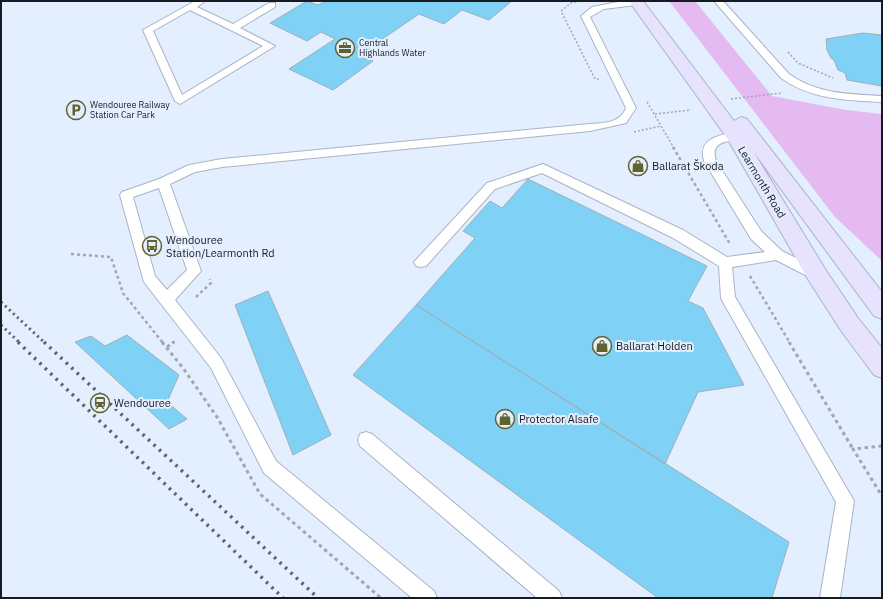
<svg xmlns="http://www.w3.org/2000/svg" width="883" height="599" viewBox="0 0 883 599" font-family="'IBM Plex Sans',sans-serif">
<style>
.green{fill:#e5baf1}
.building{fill:#7fd1f6;stroke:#9db0b9}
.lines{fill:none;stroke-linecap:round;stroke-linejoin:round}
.service-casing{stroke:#aab4c4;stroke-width:2}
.secondary-casing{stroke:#aab4c4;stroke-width:2}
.path-far2{stroke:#9ea7b3;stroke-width:1.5;stroke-dasharray:2 2;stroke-linecap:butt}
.path-far1{stroke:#9ea7b3;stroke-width:2.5;stroke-dasharray:3 3;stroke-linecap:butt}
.path{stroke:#9ea7b3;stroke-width:3;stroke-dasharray:3.5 3.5;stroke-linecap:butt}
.service{fill:#fff;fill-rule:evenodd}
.secondary{fill:#e7e3ff;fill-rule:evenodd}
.rail-far1{stroke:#5c636c;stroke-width:3;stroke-dasharray:2 3.5;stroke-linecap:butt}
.rail{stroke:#5c636c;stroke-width:3.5;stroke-dasharray:2.5 5;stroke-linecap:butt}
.labels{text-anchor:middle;stroke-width:4;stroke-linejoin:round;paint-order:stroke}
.far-poi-label{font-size:9px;fill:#171b21;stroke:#e3eefe;text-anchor:start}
.poi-label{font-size:11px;fill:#171b21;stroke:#e3eefe;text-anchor:start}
.street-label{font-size:11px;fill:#171b21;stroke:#e3eefe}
</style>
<rect width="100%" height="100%" fill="#e3eefe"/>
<path class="green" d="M669,1H695L772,96L846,110L882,114V261L835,217Z"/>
<path class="building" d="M307,1L318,5L326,1H512L489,20L462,10L444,24L419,14L359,55L373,61L333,90L289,69L335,39L321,32L307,41L270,23Z
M863,33L882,35V86L847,80L845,73L838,70L834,60L831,58L827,50L826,39Z
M528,179L707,266L688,301L703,308L744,385L698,392L665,464L416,305L475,238L463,231L490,201L502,208Z
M268,291L331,435L293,455L235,305Z
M416,305L789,542L772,598H658L353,375Z
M127,335L179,375L167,402L187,419L169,429L75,342L91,336L105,346Z"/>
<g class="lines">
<defs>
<path id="service" d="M195,1H205L197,7L233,24L269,3H275V7L240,28L275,46L180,104L175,101L143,30ZM190,10L263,46L182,95L153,31Z
M623,1L640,2L636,5L604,9L590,17L636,108L626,123L590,131L222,167L195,172L170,184L201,271L175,300L221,358L276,461L434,591L437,598H412L264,473L211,368L144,282L120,195L122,192L159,179L189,165L222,159L590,124C604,123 620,123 626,108L581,16L592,7ZM159,188L187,270L167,290L155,276L133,197Z
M714,1H723L789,74C817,94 848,94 882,96V102C846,100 812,100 781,78Z
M735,132L741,136L739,139C725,142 710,142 716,161L761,231L782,251L822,271L824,275L822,279L817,281L776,260L732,267L735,297L854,501L840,598H820L836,502L723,302L721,298L719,266L673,238L542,173L495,189L426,266L421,267L416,266L414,262L487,183L543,164L683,230L727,257L765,252L751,239L704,161C698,138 718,136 735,132Z
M366,432L372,434L559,591L562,598H537L360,446L358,440L360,434Z"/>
<path id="secondary" d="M629,1H643L734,121L741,117L747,119L882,292V319L874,316L753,151L825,269L858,318L882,348V378L874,375L842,332L809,281L727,138Z"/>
</defs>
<use href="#service" class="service-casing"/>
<use href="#secondary" class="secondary-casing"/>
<path class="path-far2" d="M580,1L571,3L561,11L595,79H599
M788,52L798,63L833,78
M731,99L782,93
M647,102L674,148
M655,114L691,110
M634,132L661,126"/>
<path class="path-far1" d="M673,147L730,244
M71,254L111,257L123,293L163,343
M750,276L790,343
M196,297L211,283L210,279
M172,343L175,341"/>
<path class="path" d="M162,342L183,368L217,417L260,494L381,598
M789,342L853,449
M167,347L174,342
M882,446L853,449L882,496"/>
<use href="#service" class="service"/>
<use href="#secondary" class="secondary"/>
<path class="rail-far1" d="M1,302L45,343
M1,325L20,343"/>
<path class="rail" d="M18,342L283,598
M44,342L318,598"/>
</g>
<defs>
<symbol id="office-ring" viewBox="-11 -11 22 22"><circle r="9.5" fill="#e3eefe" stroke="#62622f" stroke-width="1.5"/><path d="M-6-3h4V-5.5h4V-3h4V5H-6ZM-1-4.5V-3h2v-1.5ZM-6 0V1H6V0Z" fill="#62622f"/></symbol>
<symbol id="parking-ring" viewBox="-11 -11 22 22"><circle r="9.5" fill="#e3eefe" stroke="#62622f" stroke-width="1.5"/><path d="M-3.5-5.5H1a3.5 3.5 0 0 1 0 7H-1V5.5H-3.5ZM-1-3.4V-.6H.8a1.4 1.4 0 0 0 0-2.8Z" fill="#62622f"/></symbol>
<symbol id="shop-ring" viewBox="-11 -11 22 22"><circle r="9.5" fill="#e3eefe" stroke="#62622f" stroke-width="1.5"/><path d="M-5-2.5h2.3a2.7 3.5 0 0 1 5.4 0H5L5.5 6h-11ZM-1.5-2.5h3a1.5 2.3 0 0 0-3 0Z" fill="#62622f"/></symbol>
<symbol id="bus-ring" viewBox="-11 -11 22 22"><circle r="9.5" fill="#e3eefe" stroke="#62622f" stroke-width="1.5"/><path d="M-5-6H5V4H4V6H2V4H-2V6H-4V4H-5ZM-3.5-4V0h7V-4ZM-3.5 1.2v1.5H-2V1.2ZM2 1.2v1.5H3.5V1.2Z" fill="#62622f"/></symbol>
<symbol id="station-ring" viewBox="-11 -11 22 22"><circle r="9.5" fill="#e3eefe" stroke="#62622f" stroke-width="1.5"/><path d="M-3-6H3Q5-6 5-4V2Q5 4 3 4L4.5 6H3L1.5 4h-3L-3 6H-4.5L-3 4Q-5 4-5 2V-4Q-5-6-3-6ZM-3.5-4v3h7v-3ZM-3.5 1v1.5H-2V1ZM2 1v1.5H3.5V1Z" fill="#62622f"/></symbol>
</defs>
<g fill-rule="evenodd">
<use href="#office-ring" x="334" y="37" width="22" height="22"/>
<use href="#parking-ring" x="65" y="99" width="22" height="22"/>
<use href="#shop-ring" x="627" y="155" width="22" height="22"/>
<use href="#bus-ring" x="141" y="235" width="22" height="22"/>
<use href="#shop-ring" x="591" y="335" width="22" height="22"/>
<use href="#station-ring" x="89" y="392" width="22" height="22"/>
<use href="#shop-ring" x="494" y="408" width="22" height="22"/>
</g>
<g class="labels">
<g class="far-poi-label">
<text x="359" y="46">Central<tspan x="359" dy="10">Highlands Water</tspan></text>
<text x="90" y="108">Wendouree Railway<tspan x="90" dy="10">Station Car Park</tspan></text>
</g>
<g class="poi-label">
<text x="652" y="170">Ballarat Škoda</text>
<text x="166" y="244">Wendouree<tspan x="166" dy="13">Station/Learmonth Rd</tspan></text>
<text x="616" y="350">Ballarat Holden</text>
<text x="114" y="407">Wendouree</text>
<text x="519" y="423">Protector Alsafe</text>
</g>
<g class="street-label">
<text transform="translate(762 182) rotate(59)" y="4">Learmonth Road</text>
</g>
</g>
<rect width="883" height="599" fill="none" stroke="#171b21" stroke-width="4"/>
</svg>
